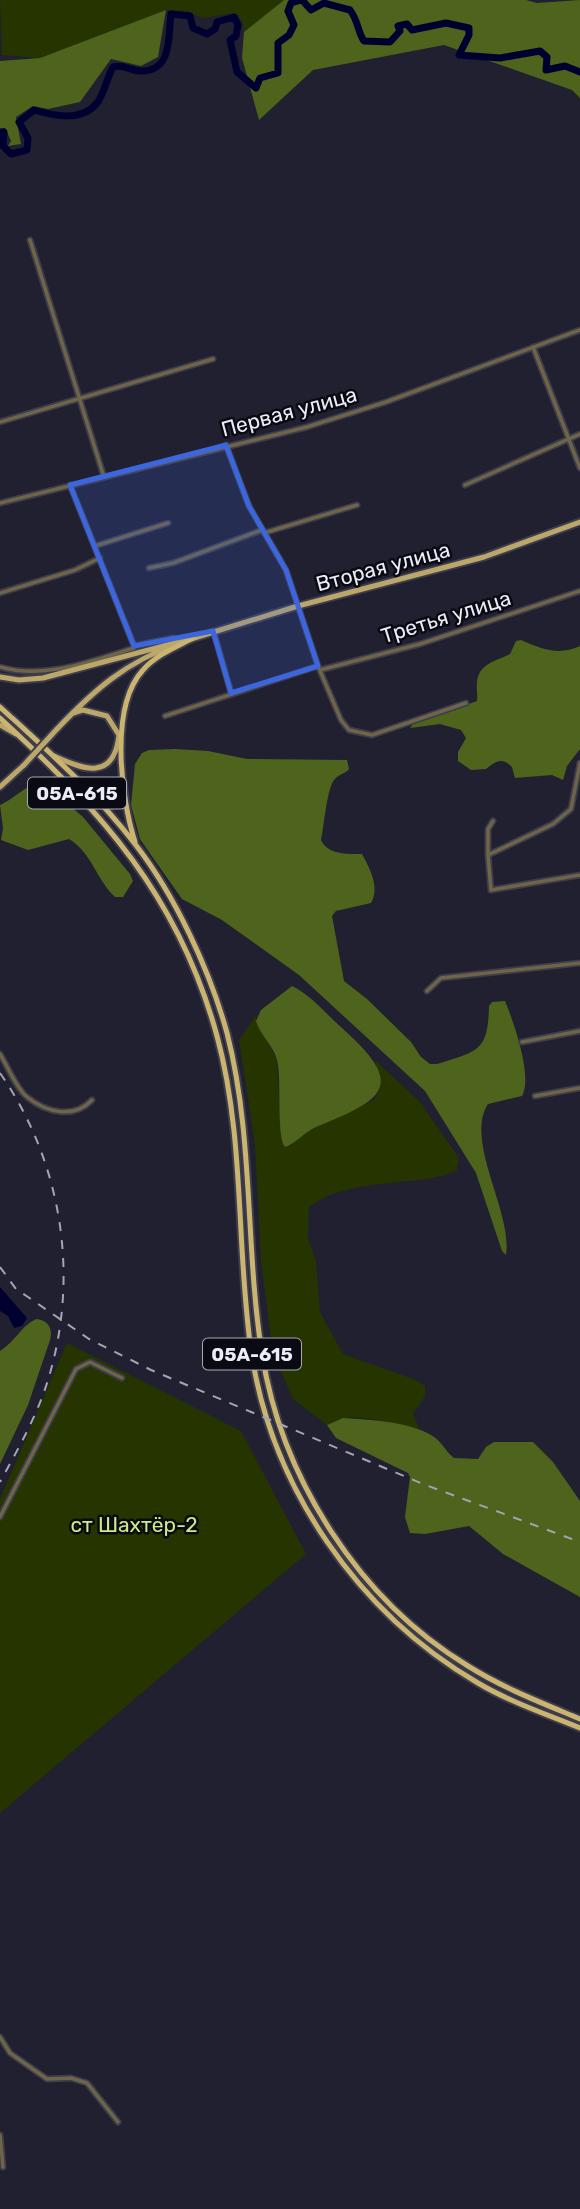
<svg xmlns="http://www.w3.org/2000/svg" width="580" height="2209" viewBox="0 0 580 2209" font-family="Rubik,sans-serif">
<style>
.green{fill:#263400}
.forest{fill:#4e631c}
.water{fill:#000030}
.lines{fill:none;stroke-linecap:round;stroke-linejoin:round}
.river{stroke:#000030;stroke-width:7}
.minor-casing{stroke:#3d3d4d;stroke-width:7}
.primary-casing{stroke:#3d3d4d;stroke-width:9}
.trunk-casing{stroke:#3d3d4d;stroke-width:9}
.minor{stroke:#6e6447;stroke-width:3.5}
.primary{stroke:#bba769;stroke-width:5}
.trunk{stroke:#cab470;stroke-width:5}
.rail{stroke:#a4a4b2;stroke-width:2;stroke-dasharray:9 9;stroke-linecap:butt}
.primary-bridge-casing{stroke:#3d3d4d;stroke-width:9;stroke-linecap:butt}
.primary-bridge{stroke:#bba769;stroke-width:5}
.marked{fill:#3c66dd;fill-opacity:0.2;stroke:#3c66dd;stroke-width:5;stroke-linejoin:round}
.labels{text-anchor:middle;stroke-width:5;stroke-linejoin:round;paint-order:stroke}
.shield{fill:#0a0a12;stroke:#a8a8b4;stroke-width:2}
.shield-label{font-size:19px;font-weight:bold;fill:#ececf9}
.street-label{font-size:21px;fill:#ececf9;stroke:#0a0a12}
.park-label{font-size:21px;fill:#c9eb89;stroke:#0a0a12}
</style>
<rect width="100%" height="100%" fill="#202031"/>
<path class="green" d="M0,0H284L244,32L242,20L235,13L202,18L188,11L166,10L40,58L2,55Z
M257,1014L256,1021L277,1060L281,1131L290,1146L309,1130L374,1100L380,1088L375,1060L420,1102L459,1158L457,1170L446,1175C402,1186 346,1179 309,1207L308,1238L316,1262L320,1312L343,1354L416,1380L425,1386V1396L413,1414L420,1430C392,1424 352,1408 327,1425L293,1399L273,1354L261,1261L255,1145L239,1040Z
M67,1343L241,1431L306,1554L0,1813V1499Z"/>
<path class="forest" d="M284,0H526L537,3L580,0V98L572,90L444,45L313,70L259,120L242,58L244,32Z
M166,10L158,57L141,66L111,59L80,102L48,109L33,106L16,117L21,144L8,146L11,141L5,128H0V61L40,58Z
M521,640C542,649 558,656 580,646V749L567,766L563,780L552,775L515,778L512,767C502,757 496,761 486,769L471,770L458,761V752L466,738L461,730L440,724L410,728L413,724L477,701C478,694 476,690 477,683C478,663 497,661 510,654L516,641Z
M175,749L208,751L247,759L347,760L349,769C345,774 339,774 335,779C327,786 324,827 321,840C328,855 347,854 362,854C370,869 380,887 371,903L336,911L332,916L344,981L367,999L411,1042L421,1057L430,1064H437C478,1051 488,1052 489,1006L492,1002L505,1001C514,1023 533,1077 522,1096L488,1104C464,1141 513,1213 506,1255L502,1251L476,1173L425,1091L299,975L222,920L182,899L151,855L140,839L131,805L135,764L142,753L149,750Z
M42,782L83,817L130,874L133,881L123,897H115C96,879 92,853 69,839L28,850L1,840L3,828L0,805C14,799 28,783 42,782Z
M292,986C310,994 327,1015 342,1028C407,1086 385,1099 316,1127C304,1132 297,1143 285,1147C276,1136 282,1079 277,1060C273,1045 260,1035 256,1021L261,1010Z
M36,1319C49,1320 53,1330 50,1340L28,1405L0,1464V1351C15,1342 20,1327 36,1319Z
M343,1418C370,1420 407,1421 431,1435C441,1440 445,1451 454,1458L478,1459L486,1447L494,1442H533L553,1462L580,1501V1597L503,1554L469,1526L425,1534L410,1533L405,1517L410,1477L408,1473L336,1438L327,1425Z"/>
<path class="water" d="M0,1287L27,1318L22,1326L14,1328L8,1316L0,1311Z"/>
<g class="lines">
<path class="river" d="M302,0L311,10L324,3L350,10C359,22 357,31 364,41L390,42L400,31L398,26L407,24L412,30L446,23L469,28V35L459,55L500,58L540,51L547,57L546,70L565,66L580,72
M0,133L4,132L3,146L11,154L27,150L28,138L19,122L34,110C54,116 82,122 97,103C104,94 107,78 113,67C123,64 129,70 140,71C173,72 168,36 171,14L190,16L193,28L207,34L215,29L217,22L234,17L238,25L236,36L230,40L237,72L256,88L260,78L278,73V43L289,35L294,25L288,11L291,3L301,0"/>
<defs>
<path id="minor" d="M30,240L104,477
M533,347L580,468
M0,422L213,359
M226,445L249,506L286,570L318,666L341,720L349,730L372,735L466,703
M70,485L134,646L173,638L180,641
M465,485L580,434
M0,503L307,427L386,402L580,330
M264,533L357,505
M95,546L168,523
M149,568L173,563L262,530
M0,593L75,570L100,558
M214,633L231,693
M0,667C45,680 92,661 134,648
M320,670L420,644L580,591
M165,716L318,666
M580,763L571,809L553,824L488,855L491,890L580,875
M488,855V829L493,821
M427,991L441,978L580,963
M522,1042L580,1031
M0,1054C8,1067 16,1088 27,1097C47,1113 74,1119 92,1100
M535,1096L580,1088
M0,1517L76,1369L90,1362L122,1378
M0,2037L10,2053L47,2079L71,2078L87,2083L118,2122
M0,2135L3,2167"/>
<path id="primary" d="M191,639L298,606L484,557L580,522
M0,677L19,680L43,678L190,639
M0,725L16,734
M57,729C95,689 126,662 179,643
M54,756C84,770 114,781 119,735L107,716L83,710L74,713
M0,787L24,765"/>
<path id="trunk" d="M0,707C47,750 96,793 135,844C175,895 210,971 227,1033C254,1138 245,1247 262,1354C282,1479 359,1600 468,1666C503,1688 542,1703 580,1719
M0,718C103,813 179,897 217,1036C245,1139 236,1245 251,1350C271,1487 358,1613 478,1683C510,1702 546,1714 580,1728
M135,842C121,798 109,707 143,670C156,655 176,647 193,638"/>
</defs>
<use href="#minor" class="minor-casing"/>
<use href="#primary" class="primary-casing"/>
<use href="#trunk" class="trunk-casing"/>
<use href="#minor" class="minor"/>
<use href="#primary" class="primary"/>
<use href="#trunk" class="trunk"/>
<path class="rail" d="M0,1073C62,1162 80,1276 48,1380C37,1416 18,1449 0,1482
M0,1267L16,1289L28,1297L89,1339L151,1370L423,1484L580,1542"/>
<defs>
<path id="primary-bridge" d="M24,765L57,729"/>
</defs>
<use href="#primary-bridge" class="primary-bridge-casing"/>
<use href="#primary-bridge" class="primary-bridge"/>
</g>
<path class="marked" d="M226,445L249,506L286,570L318,666L231,693L213,631L134,646L70,485Z"/>
<g class="labels">
<g class="shield">
<rect x="28" y="777.5" width="98" height="31" rx="5"/>
<rect x="203" y="1338.5" width="98" height="31" rx="5"/>
</g>
<g class="shield-label">
<text x="77" y="800">05А-615</text>
<text x="252" y="1361">05А-615</text>
</g>
<g class="street-label">
<text transform="translate(289 412) rotate(-15)" y="7">Первая улица</text>
<text transform="translate(383 567) rotate(-15)" y="7">Вторая улица</text>
<text transform="translate(446 617) rotate(-17)" y="7">Третья улица</text>
</g>
<g class="park-label">
<text x="134" y="1532">ст Шахтёр-2</text>
</g>
</g>
</svg>
